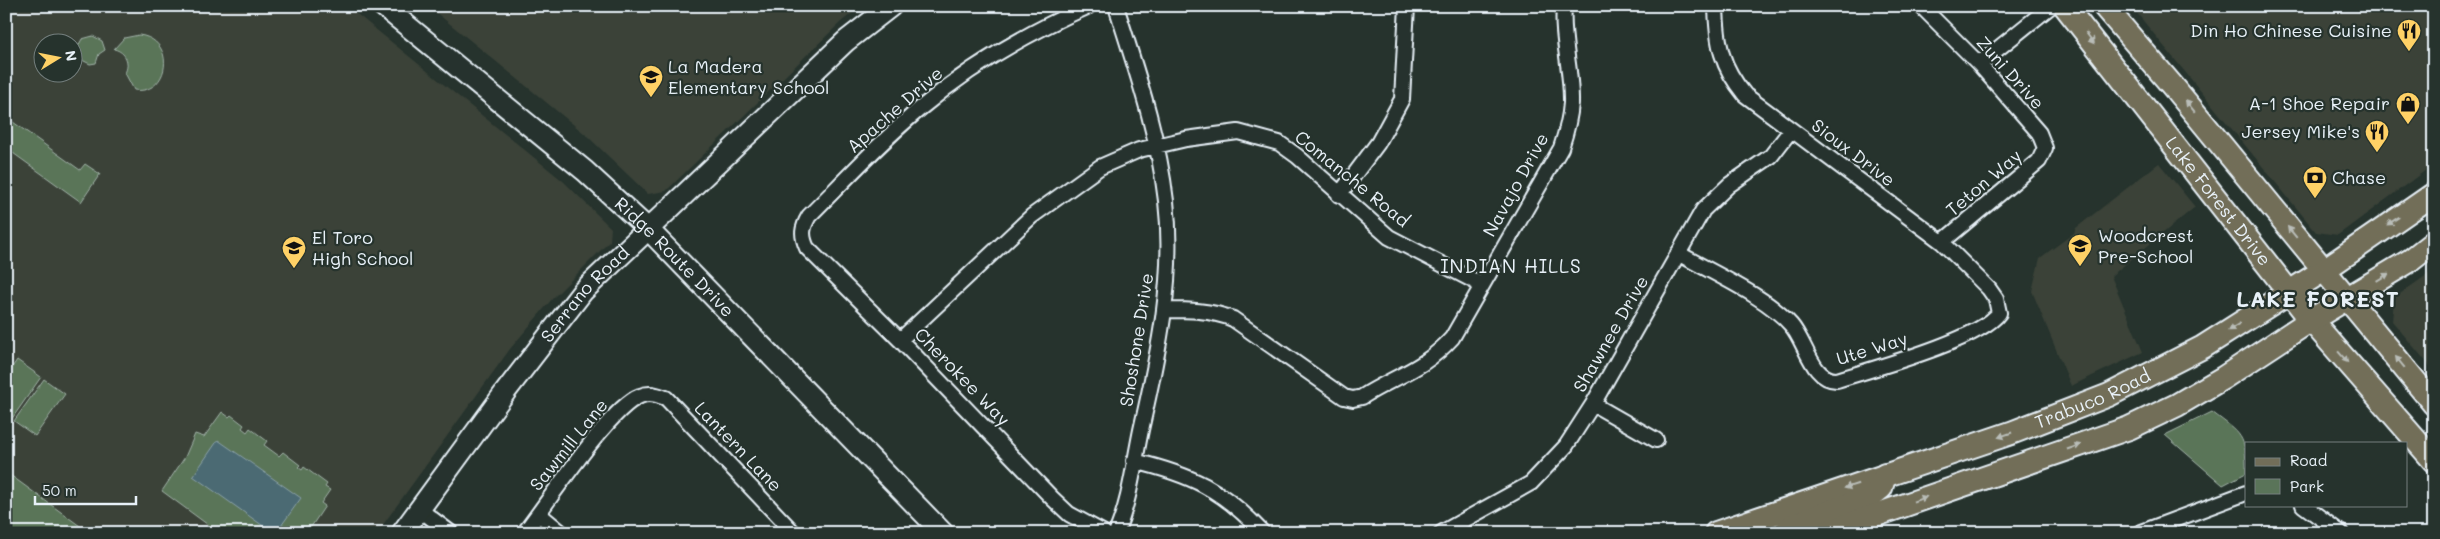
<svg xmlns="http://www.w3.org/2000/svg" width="2440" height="539" viewBox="0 0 2440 539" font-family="Mali,sans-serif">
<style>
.built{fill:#3a4238;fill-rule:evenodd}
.green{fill:#5a7459;stroke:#a1b2a8}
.water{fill:#4c6b73;stroke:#8aa1a8}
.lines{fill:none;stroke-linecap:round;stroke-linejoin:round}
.street-casing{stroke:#e8f1f8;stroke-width:18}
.secondary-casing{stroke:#e8f1f8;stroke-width:24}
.primary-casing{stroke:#e8f1f8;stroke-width:26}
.street{stroke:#26332d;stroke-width:14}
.secondary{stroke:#26332d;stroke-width:20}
.primary{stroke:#726e59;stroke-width:22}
.oneway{fill:#b9bdb8}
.labels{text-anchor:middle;stroke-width:4.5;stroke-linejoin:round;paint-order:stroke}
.poi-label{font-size:18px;fill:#e8f1f8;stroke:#26332d;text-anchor:start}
.street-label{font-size:18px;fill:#e8f1f8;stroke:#26332d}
.neighbourhood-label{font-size:19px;letter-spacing:1px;fill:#e8f1f8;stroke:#26332d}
.district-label{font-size:22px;font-weight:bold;letter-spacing:1px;fill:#e8f1f8;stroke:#26332d}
</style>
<rect width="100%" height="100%" fill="#26332d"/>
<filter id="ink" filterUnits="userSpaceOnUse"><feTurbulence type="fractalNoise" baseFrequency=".02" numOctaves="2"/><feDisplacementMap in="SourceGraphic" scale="10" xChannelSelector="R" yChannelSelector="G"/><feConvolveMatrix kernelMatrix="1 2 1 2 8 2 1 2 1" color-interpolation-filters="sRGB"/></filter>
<g filter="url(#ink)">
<path class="built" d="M6,6H347L563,181L611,228L610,241L553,298L510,349L377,533H6ZM42,42H72V72H42Z
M428,6H862L842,21L666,191L648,194L585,134Z
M2131,6H2434V164L2338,235L2316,232Z
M2159,163L2195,207L2111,276L2143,352L2071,386L2032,291L2040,258L2074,233L2076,228Z
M2434,270V371L2392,321L2394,298Z"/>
<path class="green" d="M139,35C178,40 169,96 134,90L125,73C130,63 126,52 114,49L124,38Z
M93,36L102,41L105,50L99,54L96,63L90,64L82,60L77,48L82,39Z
M6,117L80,170L85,164L100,174L81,202L6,148Z
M17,360L41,377L11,420L6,416V376Z
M44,379L65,394L35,436L14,421Z
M222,412L229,417L231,415L244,425L242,428L247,432L250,428L267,441L264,445L279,456L283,452L300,465L298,467L302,470L304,467L327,484L325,487L330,490L321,503L325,506L307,533H219L162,491L185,457L195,434L204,437Z
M2212,412C2242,435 2246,434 2246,473L2223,485L2165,435Z
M6,472L80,526L81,533H6Z"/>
<path class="water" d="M218,440L301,498L276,533H273L193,476Z"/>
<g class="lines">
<defs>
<path id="street" d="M1089,6C1029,32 972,65 922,107C882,140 846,179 809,216C802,228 801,235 807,248L900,340L1052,498L1069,514L1104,533
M1116,6C1136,70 1158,133 1166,201C1175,277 1158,355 1141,430C1134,463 1130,501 1116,533
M1921,6L1979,64L2039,133L2045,148L2039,161L1942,242
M1979,64L2051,6
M1339,195L1378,143L1402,99L1407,6
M1678,253C1712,273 1766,296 1791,325C1806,342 1812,381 1837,380C1872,369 1980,340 1999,313L1996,299L1989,289L1942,242L1745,95C1721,66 1717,44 1716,6
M1164,310C1189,310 1210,310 1233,319L1344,397L1353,399L1362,397C1397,375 1423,370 1452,338L1561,148C1566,133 1570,119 1571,103C1572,70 1561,39 1564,6
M900,340L1032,216L1100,167L1139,150L1186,139L1238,132L1279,143L1297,156L1389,237L1482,285
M1593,404L1656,440
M1134,461C1192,475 1222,489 1263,533
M2303,505L2341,533
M419,509L451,533
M539,514L562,533
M524,533C547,504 610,407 640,396C650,392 657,395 666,398L794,533
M1441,533L1531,483L1566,446L1593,404L1703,210L1729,185L1771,156L1791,130
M2139,533L2246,493"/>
<g id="secondary">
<path id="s1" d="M383,6L585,171L648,229L943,533"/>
<path id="s2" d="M402,533L506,391L583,291L846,41L891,6"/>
</g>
<g id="primary">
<path id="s3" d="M2065,6L2311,320L2434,461"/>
<path d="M2104,6L2176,90L2434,404"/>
<path id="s4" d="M1716,533L2011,433L2109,395L2203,347L2324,270L2434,194"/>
<path d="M1784,533L1793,525L1871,496L1881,488L1885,475"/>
<path d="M1824,533L2129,428L2177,405L2223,378L2311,320L2411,260L2434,242"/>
</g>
</defs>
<use href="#street" class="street-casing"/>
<use href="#secondary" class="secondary-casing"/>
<use href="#primary" class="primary-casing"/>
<use href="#street" class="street"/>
<use href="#secondary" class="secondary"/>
<use href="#primary" class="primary"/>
</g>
<defs><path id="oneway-solid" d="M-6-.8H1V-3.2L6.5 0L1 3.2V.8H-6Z" transform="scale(1.25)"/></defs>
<g class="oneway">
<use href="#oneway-solid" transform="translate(2090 38) rotate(53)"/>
<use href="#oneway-solid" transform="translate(2190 106) rotate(-129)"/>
<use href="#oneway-solid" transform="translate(2393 221) rotate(146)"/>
<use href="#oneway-solid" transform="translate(2292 232) rotate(-129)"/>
<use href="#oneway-solid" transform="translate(2383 277) rotate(-31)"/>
<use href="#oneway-solid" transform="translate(2234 327) rotate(148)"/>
<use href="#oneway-solid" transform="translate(2343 357) rotate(49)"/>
<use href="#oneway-solid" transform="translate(2400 362) rotate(-129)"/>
<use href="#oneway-solid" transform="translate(2005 435) rotate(161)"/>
<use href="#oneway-solid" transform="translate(2074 447) rotate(-19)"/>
<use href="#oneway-solid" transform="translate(1851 486) rotate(162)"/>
<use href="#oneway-solid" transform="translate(1920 499) rotate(-20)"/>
</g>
</g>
<defs>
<symbol id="restaurant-pin" viewBox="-11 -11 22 30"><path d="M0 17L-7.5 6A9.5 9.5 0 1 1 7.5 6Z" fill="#ffd166" stroke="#26332d"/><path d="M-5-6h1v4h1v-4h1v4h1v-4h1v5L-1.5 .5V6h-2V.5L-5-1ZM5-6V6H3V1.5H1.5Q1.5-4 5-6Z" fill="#111"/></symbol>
<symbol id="school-pin" viewBox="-11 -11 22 30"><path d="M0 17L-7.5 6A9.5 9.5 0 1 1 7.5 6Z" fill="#ffd166" stroke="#26332d"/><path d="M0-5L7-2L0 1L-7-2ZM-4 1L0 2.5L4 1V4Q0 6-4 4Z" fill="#111"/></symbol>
<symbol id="shop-pin" viewBox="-11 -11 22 30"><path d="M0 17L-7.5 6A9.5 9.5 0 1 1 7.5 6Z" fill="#ffd166" stroke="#26332d"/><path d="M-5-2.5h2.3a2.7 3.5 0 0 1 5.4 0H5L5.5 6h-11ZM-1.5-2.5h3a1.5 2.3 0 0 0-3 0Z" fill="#111"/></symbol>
<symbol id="bank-pin" viewBox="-11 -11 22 30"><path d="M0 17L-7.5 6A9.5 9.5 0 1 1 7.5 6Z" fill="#ffd166" stroke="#26332d"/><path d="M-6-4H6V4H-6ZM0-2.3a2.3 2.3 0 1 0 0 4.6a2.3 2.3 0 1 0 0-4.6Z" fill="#111"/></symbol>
</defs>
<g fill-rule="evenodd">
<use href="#restaurant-pin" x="2395" y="17" width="28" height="38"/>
<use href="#school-pin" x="637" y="63" width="28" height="38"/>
<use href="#shop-pin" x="2394" y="90" width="28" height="38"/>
<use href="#restaurant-pin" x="2363" y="118" width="28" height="38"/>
<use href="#bank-pin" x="2301" y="164" width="28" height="38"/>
<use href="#school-pin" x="2066" y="232" width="28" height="38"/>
<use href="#school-pin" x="280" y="234" width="28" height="38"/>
</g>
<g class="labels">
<g class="poi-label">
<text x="2392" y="37" text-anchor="end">Din Ho Chinese Cuisine</text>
<text x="668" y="73">La Madera<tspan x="668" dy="21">Elementary School</tspan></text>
<text x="2390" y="110" text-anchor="end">A-1 Shoe Repair</text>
<text x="2360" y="138" text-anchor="end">Jersey Mike's</text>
<text x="2332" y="184">Chase</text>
<text x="2098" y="242">Woodcrest<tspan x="2098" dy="21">Pre-School</tspan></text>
<text x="312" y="244">El Toro<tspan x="312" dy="21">High School</tspan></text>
</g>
<g class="street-label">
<text transform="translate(2010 73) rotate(48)" y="6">Zuni Drive</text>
<text transform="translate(895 110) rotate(-41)" y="6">Apache Drive</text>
<text transform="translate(1853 153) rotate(37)" y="6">Sioux Drive</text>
<text transform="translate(1352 179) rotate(39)" y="6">Comanche Road</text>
<text transform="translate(1984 183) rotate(-40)" y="6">Teton Way</text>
<text transform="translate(1516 185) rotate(-61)" y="6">Navajo Drive</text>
<text dy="6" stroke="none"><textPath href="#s3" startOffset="248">Lake Forest Drive</textPath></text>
<text dy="6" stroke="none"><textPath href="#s1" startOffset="385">Ridge Route Drive</textPath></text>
<text dy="6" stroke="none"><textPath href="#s2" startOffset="301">Serrano Road</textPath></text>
<text transform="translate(1611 334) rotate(-60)" y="6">Shawnee Drive</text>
<text transform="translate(1137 340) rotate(-81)" y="6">Shoshone Drive</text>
<text transform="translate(1872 349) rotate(-17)" y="6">Ute Way</text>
<text transform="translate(962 377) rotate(46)" y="6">Cherokee Way</text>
<text dy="6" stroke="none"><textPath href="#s4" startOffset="400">Trabuco Road</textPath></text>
<text transform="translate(569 445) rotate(-51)" y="6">Sawmill Lane</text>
<text transform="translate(738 447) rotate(46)" y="6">Lantern Lane</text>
</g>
<g class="neighbourhood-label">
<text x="1511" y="273">INDIAN HILLS</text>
</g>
<g class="district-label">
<text x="2318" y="307">LAKE FOREST</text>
</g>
</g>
<rect width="2440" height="539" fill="none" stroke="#26332d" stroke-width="25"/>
<rect x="12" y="12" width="2415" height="514" fill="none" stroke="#e8f1f8" stroke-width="2" filter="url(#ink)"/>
<rect x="2245" y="442" width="162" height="65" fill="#26332d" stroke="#747f7e"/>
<rect x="2255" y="458" width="25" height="8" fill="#726e59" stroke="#747f7e"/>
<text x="2290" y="466" font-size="15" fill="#e8f1f8">Road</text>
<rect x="2255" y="479" width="25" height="15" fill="#5a7459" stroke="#747f7e"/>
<text x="2290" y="492" font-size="15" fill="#e8f1f8">Park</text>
<g transform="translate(58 58) rotate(80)"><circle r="24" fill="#26332d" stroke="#747f7e"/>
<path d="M0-4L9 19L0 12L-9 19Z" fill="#ffd166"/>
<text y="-8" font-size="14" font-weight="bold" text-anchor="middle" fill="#e8f1f8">N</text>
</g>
<path d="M35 496v8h101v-8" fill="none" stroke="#e8f1f8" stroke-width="2.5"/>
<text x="42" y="496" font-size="15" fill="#e8f1f8" stroke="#26332d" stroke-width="4" paint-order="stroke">50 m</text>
</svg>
